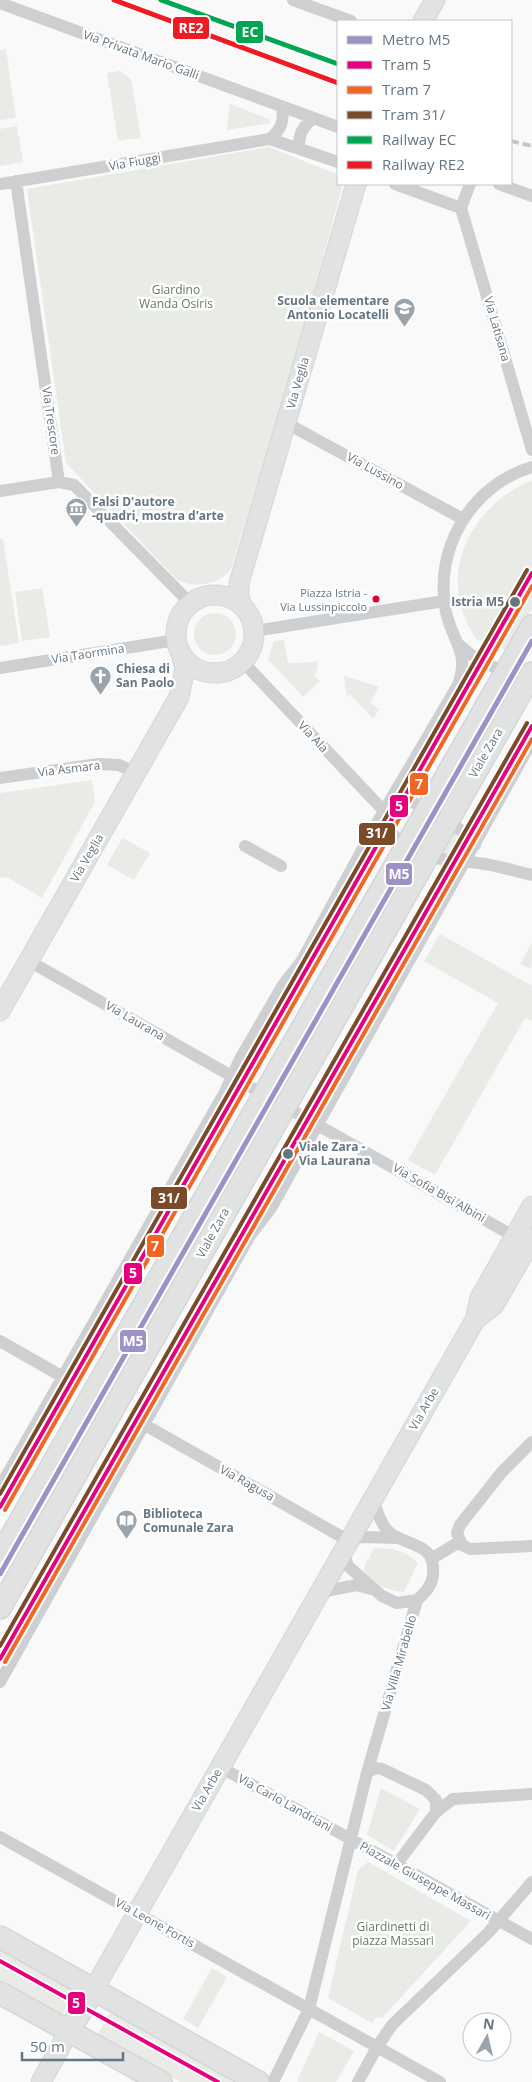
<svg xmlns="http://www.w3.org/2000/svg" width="532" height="2082" viewBox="0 0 532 2082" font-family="'Open Sans',sans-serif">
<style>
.green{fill:#e8ebe6}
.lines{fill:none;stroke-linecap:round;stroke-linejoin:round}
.secondary-casing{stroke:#d5d6d7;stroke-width:21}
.primary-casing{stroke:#d5d6d7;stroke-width:24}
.street{stroke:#cecfd0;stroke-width:12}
.secondary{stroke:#e1e2e2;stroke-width:19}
.primary{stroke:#e1e2e2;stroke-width:21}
.tram{stroke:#c3c5c6;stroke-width:1}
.rail{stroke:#c3c5c6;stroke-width:4;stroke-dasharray:8 4;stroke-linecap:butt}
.rail-1-casing{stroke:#fff;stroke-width:9}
.rail-2-casing{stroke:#fff;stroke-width:9}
.rail-1{stroke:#00a651;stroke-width:5}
.rail-2{stroke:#ed1c24;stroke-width:5}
.tram-1-casing{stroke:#fff;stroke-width:8}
.tram-2-casing{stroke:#fff;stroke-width:8}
.tram-3-casing{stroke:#fff;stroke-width:8}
.tram-1{stroke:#e5007d;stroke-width:4}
.tram-2{stroke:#f26522;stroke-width:4}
.tram-3{stroke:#7a4b2a;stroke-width:4}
.metro-1-casing{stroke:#fff;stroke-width:9}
.metro-1{stroke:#9d91c5;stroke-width:5}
.bus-dot{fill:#e4002b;stroke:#fff;stroke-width:2}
.stop-dot{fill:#657683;stroke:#fff;stroke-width:2}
.labels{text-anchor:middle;stroke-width:5;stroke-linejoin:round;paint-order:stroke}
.bus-label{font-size:11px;fill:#657683;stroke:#fff;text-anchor:end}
.street-label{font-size:12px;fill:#657683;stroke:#fff}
.park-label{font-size:12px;fill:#687a64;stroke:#fff}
.poi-label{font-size:12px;font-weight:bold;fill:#657683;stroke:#fff;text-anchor:start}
.stop-label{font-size:12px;font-weight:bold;fill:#657683;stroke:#fff;text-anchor:end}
.line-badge{stroke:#fff;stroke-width:2}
.badge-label{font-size:14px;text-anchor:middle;font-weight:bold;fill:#fff}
</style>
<rect width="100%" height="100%" fill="#f9f9f9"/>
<path class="green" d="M6,49L16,118L0,120V50Z
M120,71L131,79L141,138L118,141L107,73Z
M230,104L269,119L271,123L227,130Z
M17,126L23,162L0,166V129Z
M269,147L336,174L338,176V184H343L282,406L230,571C217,585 193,589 176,579L66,463L27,189Z
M532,480V609L507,651L494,644L477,640C434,579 468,507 532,480Z
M0,539H3L19,643L0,646Z
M42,588L50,637L22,641L15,592Z
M194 634a21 21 0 1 1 42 0a21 21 0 1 1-42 0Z
M284,640L288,663H300L317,661L318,668L314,675L320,681L303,697L268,659L274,641Z
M344,676L379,687L370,703L379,709L373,719L350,694L347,697Z
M92,780L95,802L42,898L7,877L0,878V793Z
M452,833H456L465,847L462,856H442L440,851Z
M122,838L150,853L134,880L107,865Z
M440,934L532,986V1022L525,1018L435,1175L408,1160L498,1003L424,961Z
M532,943V965L530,969L520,964Z
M374,1548C392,1548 405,1550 418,1563L404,1592C384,1590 375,1584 363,1569Z
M381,1788L420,1809L394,1851L367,1835Z
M368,1862L471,1921L382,2018L377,2017L372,2023L328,1998L358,1870Z
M0,1950L75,1991L61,2017L0,1983Z
M212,1968L227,1977L198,2028L183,2019Z
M111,2011L241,2082H180L97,2036Z
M319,2032L354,2051L336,2082H299L297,2081Z"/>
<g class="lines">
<defs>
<path id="secondary" d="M423,21L435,0
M176 634a39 39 0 1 1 78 0a39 39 0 1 1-78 0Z
M241,604L239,595V583L356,184
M0,1011L179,697L185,669L181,653
M475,1320L494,1305L532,1239
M94,1989L475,1320L480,1298L532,1206
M41,2082L69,2031"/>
<path id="primary" d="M0,1556L532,626
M0,1608L532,673
M0,1937L258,2082
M0,1993L161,2082
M69,2031L94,1989"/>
</defs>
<use href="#secondary" class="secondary-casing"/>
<use href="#primary" class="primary-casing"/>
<path class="street" d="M293,0L351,21
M0,3L338,127
M270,139C282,128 284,122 282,107
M299,149C298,134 303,127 313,118
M16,181L59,482
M0,184L270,139L338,162
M395,184L461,208
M499,184L532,196
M461,208L532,450
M461,208L470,184
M286,423L463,519
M0,491L59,482L74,485L190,603
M254,631L444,601
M457,643L470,654L530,687
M243,662L384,811
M0,668L176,640
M0,778L98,764L119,765L136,773
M394,795C413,801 466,827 475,845
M379,820C416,862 427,857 478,863C496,865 514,871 532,875
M245,846L281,866
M29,961L515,1237
M0,1341L63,1377
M145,1425L349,1541L360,1537L399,1538
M532,1442L501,1473L460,1525L457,1533L462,1545L470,1549L532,1546
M0,1487L225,1092L240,1059L283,985L301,962L374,828L458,685C470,652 453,643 446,612C433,550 471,485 532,467
M343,1551L348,1566L382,1596L397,1603L417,1600
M431,1559L459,1542
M320,1592L357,1585L371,1589
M0,1682L249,1237L271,1208L532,741
M220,1767L532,1939
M367,1773L375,1768L382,1769L426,1790L436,1800V1812
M0,1837L440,2082
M396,1865L436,1812L453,1799L532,1794
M273,2082L309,2009L367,1773L417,1600C425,1593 432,1586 433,1575C436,1539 404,1548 387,1530C380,1522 376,1509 373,1498
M358,2082L377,2047L392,2025L488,1933L532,1882"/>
<use href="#secondary" class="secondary"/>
<use href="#primary" class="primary"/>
<path class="tram" d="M492,643L518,616L532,593"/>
<path class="rail" d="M511,141L532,146"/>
<defs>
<path id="rail-1" d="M161,0L338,64"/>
<path id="rail-2" d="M114,0L338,83"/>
</defs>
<use href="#rail-1" class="rail-1-casing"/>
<use href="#rail-2" class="rail-2-casing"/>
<use href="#rail-1" class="rail-1"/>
<use href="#rail-2" class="rail-2"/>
<defs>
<path id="tram-1" d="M0,1507L532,573
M0,1659L532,726
M0,1961L218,2082"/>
<path id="tram-2" d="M5,1510L532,586
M5,1662L532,739"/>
<path id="tram-3" d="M0,1494L527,570
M0,1646L527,723"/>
</defs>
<use href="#tram-1" class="tram-1-casing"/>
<use href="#tram-2" class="tram-2-casing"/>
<use href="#tram-3" class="tram-3-casing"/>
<use href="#tram-1" class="tram-1"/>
<use href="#tram-2" class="tram-2"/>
<use href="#tram-3" class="tram-3"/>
<defs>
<path id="metro-1" d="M0,1574L532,641"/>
</defs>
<use href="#metro-1" class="metro-1-casing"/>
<use href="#metro-1" class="metro-1"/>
</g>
<defs>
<symbol id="school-pin" viewBox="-11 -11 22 30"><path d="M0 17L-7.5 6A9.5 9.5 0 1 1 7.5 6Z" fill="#99a4ac" stroke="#fff"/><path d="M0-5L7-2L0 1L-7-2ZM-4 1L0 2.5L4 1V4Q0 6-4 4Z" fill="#fff"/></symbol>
<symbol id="museum-pin" viewBox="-11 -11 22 30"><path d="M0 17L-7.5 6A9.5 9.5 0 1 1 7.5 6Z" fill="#99a4ac" stroke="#fff"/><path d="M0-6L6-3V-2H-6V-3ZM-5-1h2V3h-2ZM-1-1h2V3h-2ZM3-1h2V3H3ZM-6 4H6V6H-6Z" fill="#fff"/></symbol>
<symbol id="church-pin" viewBox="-11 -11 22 30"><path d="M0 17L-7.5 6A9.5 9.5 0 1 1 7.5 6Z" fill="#99a4ac" stroke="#fff"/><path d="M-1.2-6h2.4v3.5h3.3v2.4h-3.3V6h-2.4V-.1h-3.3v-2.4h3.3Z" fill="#fff"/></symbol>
<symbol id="library-pin" viewBox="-11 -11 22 30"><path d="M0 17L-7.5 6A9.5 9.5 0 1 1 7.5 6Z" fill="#99a4ac" stroke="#fff"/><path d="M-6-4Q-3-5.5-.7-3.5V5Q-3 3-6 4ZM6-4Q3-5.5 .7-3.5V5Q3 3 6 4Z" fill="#fff"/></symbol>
</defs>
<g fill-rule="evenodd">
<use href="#school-pin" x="392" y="296" width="25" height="34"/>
<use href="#museum-pin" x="64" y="496" width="25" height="34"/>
<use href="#church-pin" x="88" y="664" width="25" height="34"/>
<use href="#library-pin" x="114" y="1508" width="25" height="34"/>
</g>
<circle class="bus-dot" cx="376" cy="599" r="4.5"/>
<g class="stop-dot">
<circle cx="515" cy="602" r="6"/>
<circle cx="288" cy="1154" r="6"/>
</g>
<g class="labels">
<g class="bus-label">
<text x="367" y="597">Piazza Istria -<tspan x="367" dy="14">Via Lussinpiccolo</tspan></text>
</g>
<g class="street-label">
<text transform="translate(141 55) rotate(20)" y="4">Via Privata Mario Galli</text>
<text transform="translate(135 162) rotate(-10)" y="4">Via Fiuggi</text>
<text transform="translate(497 329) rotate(74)" y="4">Via Latisana</text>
<text transform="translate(298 383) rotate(-74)" y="4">Via Veglia</text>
<text transform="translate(51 421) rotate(82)" y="4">Via Trescore</text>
<text transform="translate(375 471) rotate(29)" y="4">Via Lussino</text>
<text transform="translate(88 654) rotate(-9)" y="4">Via Taormina</text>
<text transform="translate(313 737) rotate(47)" y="4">Via Ala</text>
<text transform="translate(486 753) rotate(-60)" y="4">Viale Zara</text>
<text transform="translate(69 769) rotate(-7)" y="4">Via Asmara</text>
<text transform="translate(87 858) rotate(-60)" y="4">Via Veglia</text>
<text transform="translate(135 1021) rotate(30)" y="4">Via Laurana</text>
<text transform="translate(439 1193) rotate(30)" y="4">Via Sofia Bisi Albini</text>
<text transform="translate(213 1233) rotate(-61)" y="4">Viale Zara</text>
<text transform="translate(424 1409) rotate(-60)" y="4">Via Arbe</text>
<text transform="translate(247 1483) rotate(29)" y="4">Via Ragusa</text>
<text transform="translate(399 1663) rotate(-74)" y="4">Via Villa Mirabello</text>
<text transform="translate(207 1790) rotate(-60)" y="4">Via Arbe</text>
<text transform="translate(285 1803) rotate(29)" y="4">Via Carlo Landriani</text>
<text transform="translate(425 1881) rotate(29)" y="4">Piazzale Giuseppe Massari</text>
<text transform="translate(155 1923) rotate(29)" y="4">Via Leone Fortis</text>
</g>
<g class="park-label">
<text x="176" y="294">Giardino<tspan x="176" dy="14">Wanda Osiris</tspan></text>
<text x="393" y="1931">Giardinetti di<tspan x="393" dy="14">piazza Massari</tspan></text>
</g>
<g class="poi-label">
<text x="389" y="305" text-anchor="end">Scuola elementare<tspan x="389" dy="14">Antonio Locatelli</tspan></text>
<text x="92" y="506">Falsi D'autore<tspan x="92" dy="14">-quadri, mostra d'arte</tspan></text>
<text x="116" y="673">Chiesa di<tspan x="116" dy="14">San Paolo</tspan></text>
<text x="143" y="1518">Biblioteca<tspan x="143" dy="14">Comunale Zara</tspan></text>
</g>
<g class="stop-label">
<text x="504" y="606">Istria M5</text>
<text x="299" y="1151" text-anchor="start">Viale Zara -<tspan x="299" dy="14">Via Laurana</tspan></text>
</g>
</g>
<g class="line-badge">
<rect x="172" y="16" width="38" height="24" rx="5" fill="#ed1c24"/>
<rect x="235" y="20" width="29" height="24" rx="5" fill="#00a651"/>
<rect x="409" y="772" width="20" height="24" rx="5" fill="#f26522"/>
<rect x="389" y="794" width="20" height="24" rx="5" fill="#e5007d"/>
<rect x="358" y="822" width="38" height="24" rx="5" fill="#7a4b2a"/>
<rect x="385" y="862" width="28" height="24" rx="5" fill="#9d91c5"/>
<rect x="150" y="1186" width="38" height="24" rx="5" fill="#7a4b2a"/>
<rect x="146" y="1234" width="19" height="24" rx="5" fill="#f26522"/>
<rect x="123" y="1262" width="20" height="23" rx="5" fill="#e5007d"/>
<rect x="119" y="1329" width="28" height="24" rx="5" fill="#9d91c5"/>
<rect x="67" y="1991" width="19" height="24" rx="5" fill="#e5007d"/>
</g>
<g class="badge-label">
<text x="191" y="33">RE2</text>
<text x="250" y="37">EC</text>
<text x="419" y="789">7</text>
<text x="399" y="811">5</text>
<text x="377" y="838">31/</text>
<text x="399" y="879">M5</text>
<text x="169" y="1203">31/</text>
<text x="155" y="1251">7</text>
<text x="133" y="1278">5</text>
<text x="133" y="1346">M5</text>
<text x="76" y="2008">5</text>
</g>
<rect x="337" y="20" width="175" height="165" fill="#ffffff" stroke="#c1c8cd"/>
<rect x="347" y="36" width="25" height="8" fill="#9d91c5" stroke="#c1c8cd"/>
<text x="382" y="45" font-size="15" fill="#657683">Metro M5</text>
<rect x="347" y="61" width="25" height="8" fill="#e5007d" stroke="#c1c8cd"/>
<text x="382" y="70" font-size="15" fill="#657683">Tram 5</text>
<rect x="347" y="86" width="25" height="8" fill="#f26522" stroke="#c1c8cd"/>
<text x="382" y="95" font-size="15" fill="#657683">Tram 7</text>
<rect x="347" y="111" width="25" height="8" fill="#7a4b2a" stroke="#c1c8cd"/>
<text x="382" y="120" font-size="15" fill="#657683">Tram 31/</text>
<rect x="347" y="136" width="25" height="8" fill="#00a651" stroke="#c1c8cd"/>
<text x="382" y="145" font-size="15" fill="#657683">Railway EC</text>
<rect x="347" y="161" width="25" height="8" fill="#ed1c24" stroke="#c1c8cd"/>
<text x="382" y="170" font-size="15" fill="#657683">Railway RE2</text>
<g transform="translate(487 2037) rotate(8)"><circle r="24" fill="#ffffff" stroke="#c1c8cd"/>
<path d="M0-4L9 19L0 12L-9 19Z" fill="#99a4ac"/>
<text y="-8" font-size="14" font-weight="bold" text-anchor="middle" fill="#657683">N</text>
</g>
<path d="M22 2052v8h101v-8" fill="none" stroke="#657683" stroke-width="2.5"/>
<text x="30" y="2052" font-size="15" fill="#657683" stroke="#ffffff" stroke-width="4" paint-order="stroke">50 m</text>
</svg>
